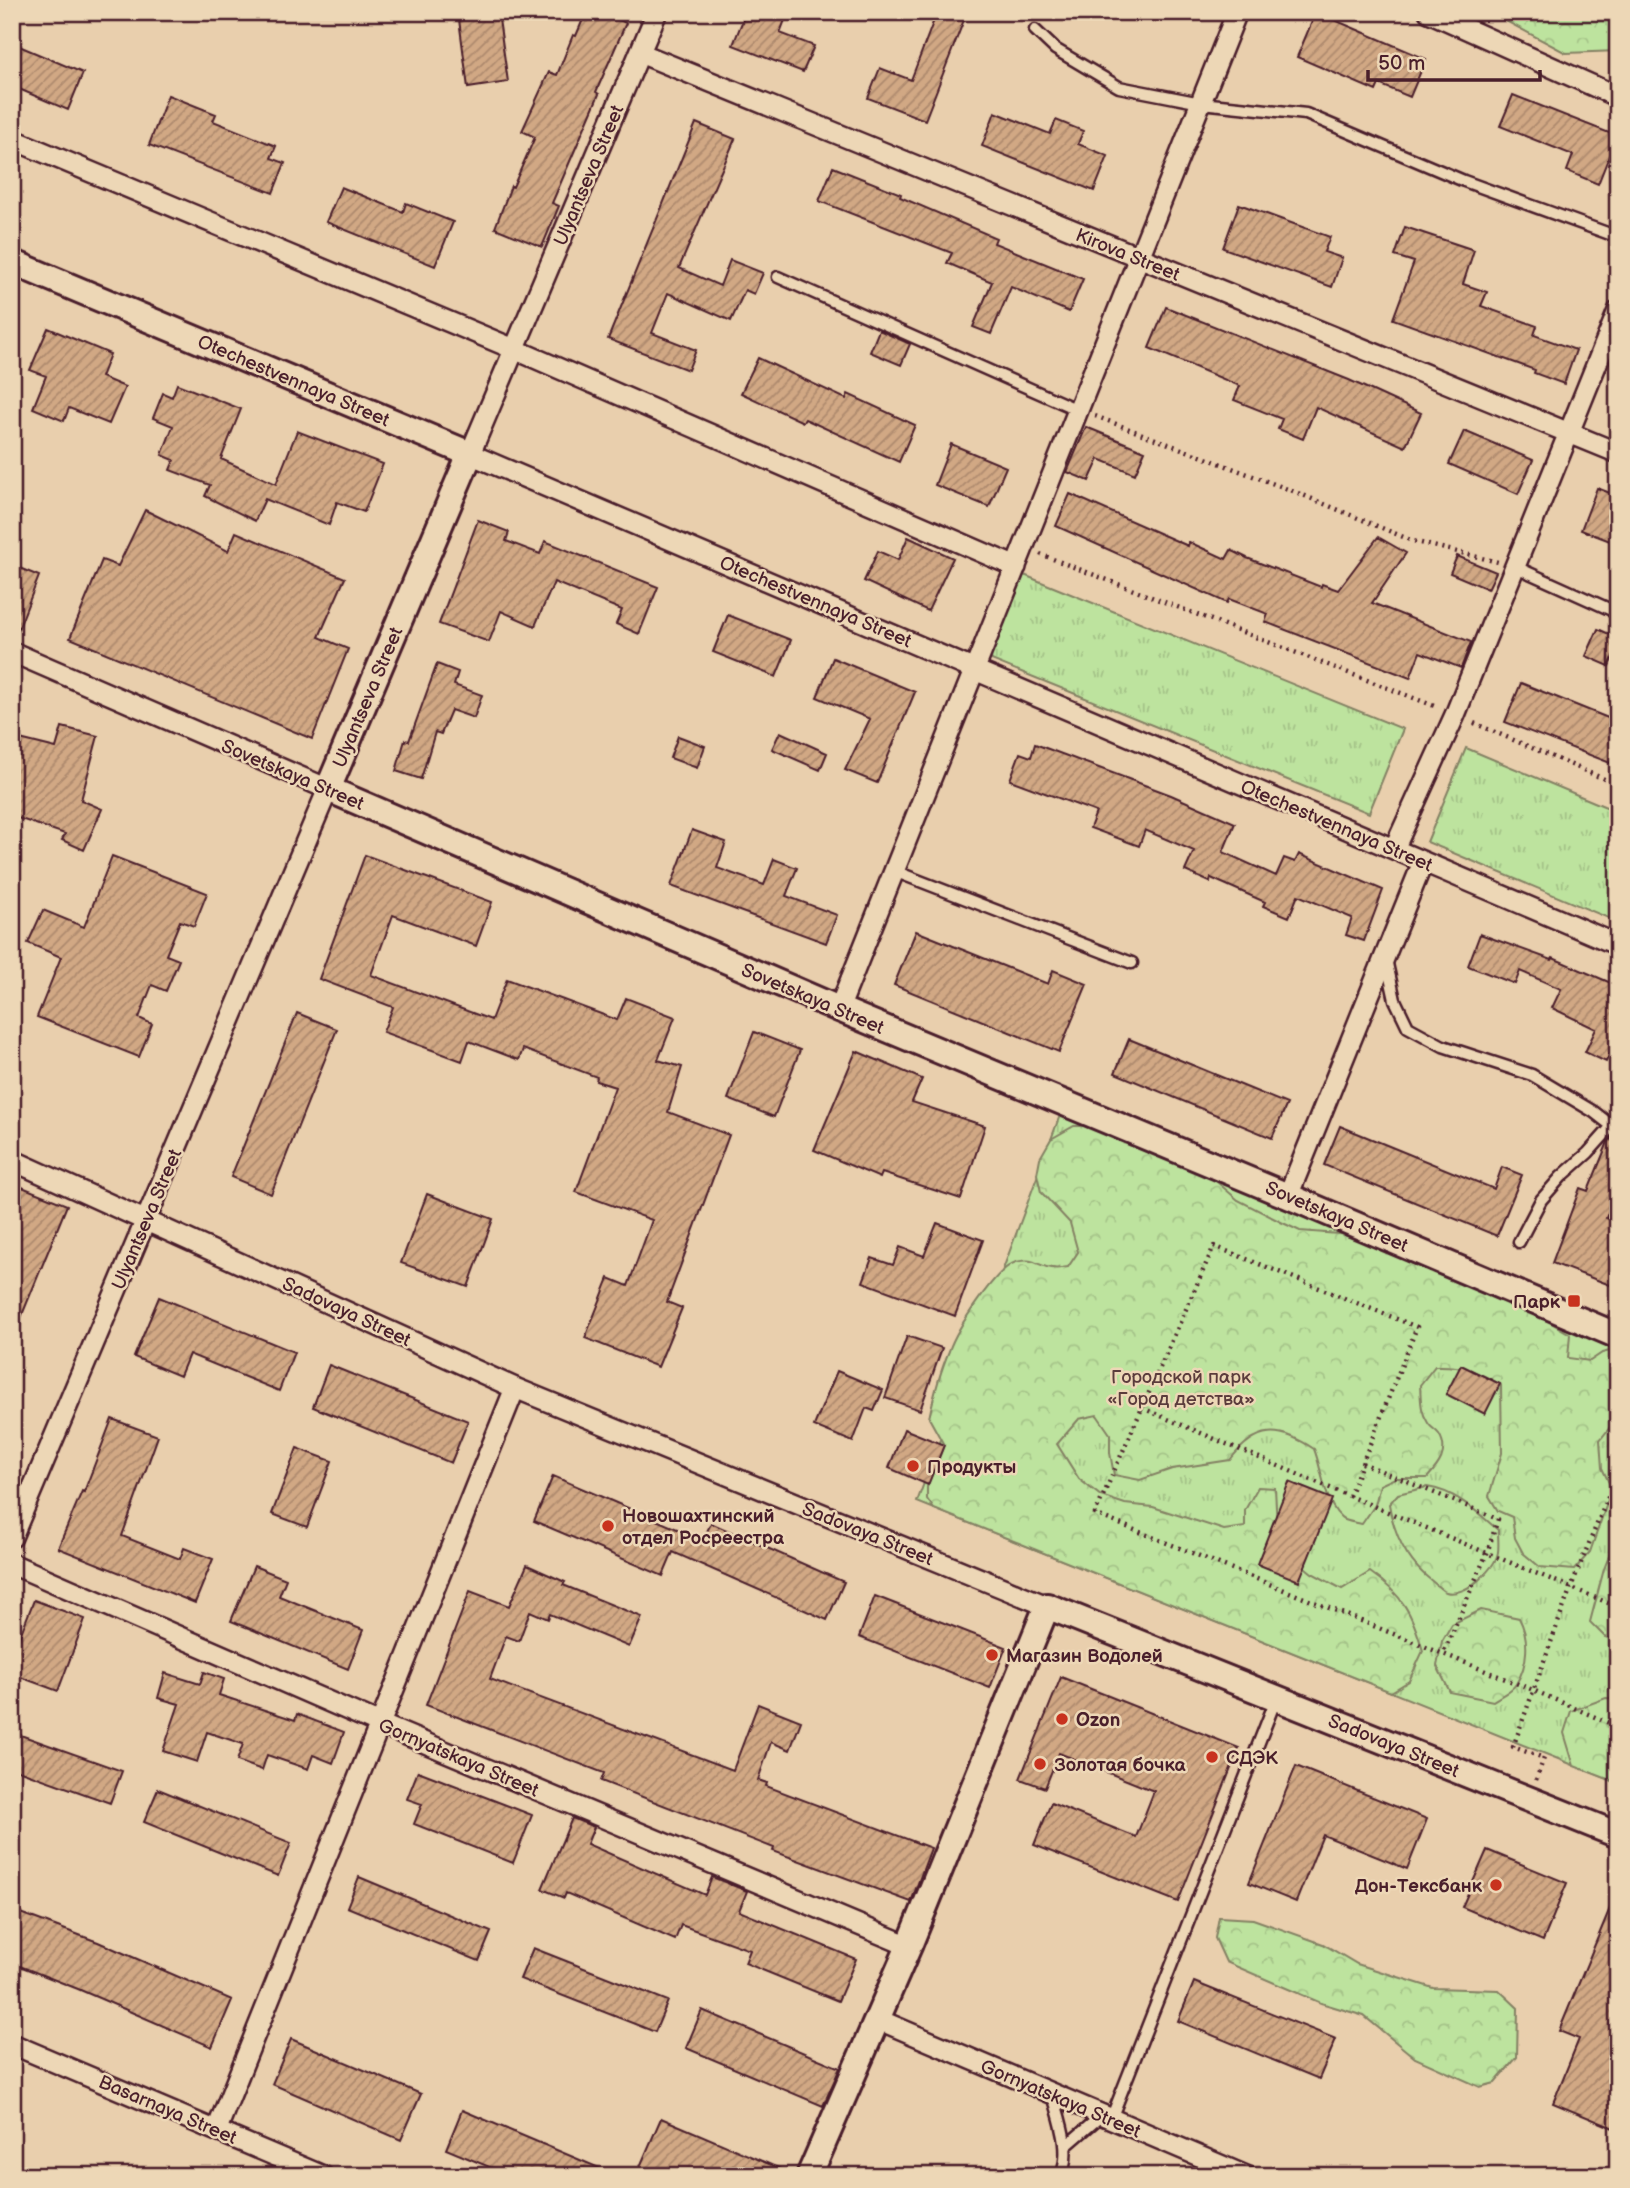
<svg xmlns="http://www.w3.org/2000/svg" width="1630" height="2188" viewBox="0 0 1630 2188" font-family="'Balsamiq Sans',sans-serif">
<style>
.grass{fill:url(#grass-tufts);stroke:#848164;stroke-width:2}
.forest{fill:url(#forest-crowns);stroke:#848164;stroke-width:2}
.building{fill:url(#building-hatch);stroke:#4a1f2b;stroke-width:2}
.lines{fill:none;stroke-linecap:round;stroke-linejoin:round}
.service-casing{stroke:#4a1f2b;stroke-width:15}
.minor-casing{stroke:#4a1f2b;stroke-width:24}
.tertiary-casing{stroke:#4a1f2b;stroke-width:30}
.path{stroke:#4a1f2b;stroke-width:4.5;stroke-dasharray:2 5;stroke-linecap:butt}
.service{stroke:#edd7b6;stroke-width:10}
.minor{stroke:#edd7b6;stroke-width:19}
.tertiary{stroke:#edd7b6;stroke-width:24}
.poi-dot{fill:#c8321e;stroke:#edd7b6;stroke-width:2.5}
.labels{text-anchor:middle;stroke-width:5;stroke-linejoin:round;paint-order:stroke}
.street-label{font-size:19px;fill:#4a1f2b;stroke:#edd7b6}
.poi-label{font-size:19px;font-weight:bold;fill:#4a1f2b;stroke:#edd7b6;text-anchor:start}
.park-label{font-size:19px;fill:#5b3c3c;stroke:#edd7b6}
</style>
<defs>
<pattern id="grass-tufts" width="24" height="20" patternUnits="userSpaceOnUse" patternTransform="scale(1.75)"><rect width="24" height="20" fill="#bde39e"/><path d="M3 7l-1-3M5 7V3M7 7l1-3M15 17l-1-3M17 17v-4M19 17l1-3" fill="none" stroke="#a4c288"/></pattern>
<pattern id="forest-crowns" width="20" height="18" patternUnits="userSpaceOnUse" patternTransform="scale(1.75)"><rect width="20" height="18" fill="#bde39e"/><path d="M2 6a3 3 0 1 1 6 0M12 15a3 3 0 1 1 6 0" fill="none" stroke="#a4c288"/></pattern>
<pattern id="building-hatch" width="6" height="6" patternUnits="userSpaceOnUse" patternTransform="scale(1.75)"><rect width="6" height="6" fill="#d1a884"/><path d="M-1 1l2-2M0 6l6-6M5 7l2-2" fill="none" stroke="#ac886c"/></pattern>
</defs>
<rect width="100%" height="100%" fill="#e9cfad"/>
<filter id="ink" filterUnits="userSpaceOnUse"><feTurbulence type="fractalNoise" baseFrequency=".0143" numOctaves="2"/><feDisplacementMap in="SourceGraphic" scale="14" xChannelSelector="R" yChannelSelector="G"/><feConvolveMatrix kernelMatrix="1 2 1 2 8 2 1 2 1" color-interpolation-filters="sRGB"/></filter>
<g filter="url(#ink)">
<path class="grass" d="M1024,575L1403,729L1369,813L989,659Z
M1466,748L1618,812V922L1427,842Z
M1060,1115L1618,1347V1783L917,1502Z"/>
<path class="forest" d="M1489,12H1585L1618,22V51L1566,53Z
M1074,1126H1095L1210,1176L1238,1200L1283,1223L1300,1231L1352,1235L1382,1249L1522,1306L1570,1334L1568,1358L1590,1361L1602,1353L1618,1349V1417L1600,1440L1602,1468L1612,1489L1590,1552L1574,1570L1540,1567L1523,1553L1515,1538L1512,1517L1498,1511L1489,1496L1502,1453L1501,1385C1477,1371 1463,1365 1435,1366L1420,1385C1421,1399 1420,1411 1428,1423C1430,1427 1436,1430 1439,1434C1450,1452 1438,1466 1427,1478H1395L1380,1485L1375,1505L1362,1524C1357,1523 1350,1522 1345,1520C1325,1509 1322,1468 1314,1449C1279,1426 1257,1425 1230,1460L1172,1469L1140,1480L1114,1475L1110,1453V1434L1097,1415L1079,1419L1057,1444L1079,1479L1101,1496L1125,1504L1153,1507L1224,1530L1245,1527V1510L1258,1487L1275,1488L1278,1545L1312,1573L1342,1589L1370,1572C1403,1595 1412,1613 1423,1651L1409,1681L1391,1692L934,1509L927,1499V1487L944,1445L929,1418C934,1395 940,1372 949,1351C956,1330 996,1268 1016,1262C1036,1257 1036,1266 1052,1268C1057,1269 1063,1268 1068,1267L1078,1252L1070,1223L1041,1192L1037,1174L1040,1158L1051,1139Z
M1427,1487C1456,1491 1477,1512 1498,1530C1498,1537 1499,1545 1498,1552C1496,1569 1464,1598 1446,1592C1442,1591 1437,1585 1433,1582C1408,1563 1394,1535 1389,1504L1398,1494Z
M1618,1533V1640L1605,1637L1590,1622L1604,1569Z
M1481,1610L1519,1618C1530,1638 1528,1665 1516,1684C1512,1691 1500,1696 1493,1701L1450,1692L1437,1666L1442,1641L1452,1624Z
M1606,1698L1618,1699V1783L1574,1766L1564,1733L1571,1711Z
M1219,1917L1253,1919L1323,1944L1357,1964L1433,1988L1499,1990L1518,2008L1517,2057L1495,2083L1480,2087L1415,2058L1364,2016L1321,2003L1226,1962L1215,1938Z"/>
<path class="building" d="M458,12H498L508,82L468,88Z
M586,12H602L626,23L596,92L599,94L552,203L559,206L542,247L495,228L511,186L513,187L535,137L522,131L549,72L557,75L573,35L576,36Z
M746,12H788L780,33L814,46L803,72L733,45Z
M937,12H967L925,120L868,98L880,68L911,80Z
M1316,12L1426,59L1410,97L1379,84L1376,91L1297,57Z
M12,43L83,73L68,110L12,86Z
M168,95L216,114L213,121L276,146L271,158L285,163L273,193L149,145Z
M1513,95L1617,136L1598,184L1567,171L1573,155L1500,126Z
M995,112L1050,134L1056,120L1083,131L1078,144L1108,156L1094,191L982,146Z
M696,123L735,139L679,268L720,286L730,260L763,273L754,294L745,290L731,321L668,293L652,333L696,350L688,370L608,339Z
M833,167L901,194L900,197L996,238L994,243L1083,279L1069,312L1011,287L991,334L973,327L992,282L947,263L952,253L819,201Z
M341,187L403,212L406,203L453,222L435,266L326,222Z
M1239,204L1330,237L1324,252L1342,258L1332,287L1223,248Z
M1405,227L1474,250L1463,284L1487,292L1481,306L1537,326L1534,335L1576,350L1564,384L1534,373L1535,370L1393,319L1414,262L1395,256Z
M1166,307L1349,380L1421,413L1405,447L1316,407L1303,439L1278,429L1282,419L1234,400L1240,386L1149,348Z
M48,328L110,354L101,377L125,387L109,424L69,408L64,421L33,408L46,376L30,370Z
M879,330L910,344L901,365L870,352Z
M758,358L846,399L848,394L915,425L899,462L805,419L803,422L741,393Z
M177,384L241,409L221,459L276,484L297,431L383,464L364,512L337,502L329,525L265,499L255,521L205,496L210,485L170,470L174,460L162,455L173,426L153,418L163,393L172,397Z
M1086,427L1145,451L1135,474L1099,459L1089,481L1067,472Z
M1464,431L1533,460L1518,494L1449,464Z
M951,444L1006,467L989,507L935,485Z
M1597,488L1618,496V544L1581,530Z
M1070,494L1188,546L1189,542L1226,559L1231,550L1247,558L1321,587L1322,584L1338,590L1378,537L1406,553L1372,603L1471,642L1461,668L1420,652L1410,678L1265,622L1268,614L1229,599L1227,603L1056,526Z
M145,510L228,551L236,532L345,578L319,637L348,649L312,739L70,638L102,560L118,566Z
M478,520L509,532L506,541L540,554L545,541L658,587L639,634L616,624L622,610L554,582L535,626L501,611L489,642L439,624Z
M908,537L953,558L928,611L864,581L878,551L898,560Z
M1457,556L1496,572L1488,589L1450,573Z
M12,565L39,576L14,640H12Z
M728,615L791,640L776,677L713,652Z
M1598,629L1618,638V646L1609,666L1586,656Z
M833,658L915,692L877,783L845,770L870,719L817,697Z
M437,664L458,672L454,685L482,695L474,718L451,710L441,734L435,732L421,779L396,771L405,740L409,741Z
M1521,683L1618,722V766L1505,722Z
M62,727L98,736L81,800L102,809L84,850L62,840L65,834L12,816V737L56,748Z
M780,732L827,753L820,770L772,749Z
M678,736L705,746L697,768L670,758Z
M1035,744L1171,795L1235,823L1223,852L1276,876L1284,858L1295,862L1299,854L1383,890L1364,941L1346,935L1352,918L1298,895L1289,917L1263,906L1265,902L1211,878L1210,882L1185,871L1194,851L1145,830L1139,846L1090,828L1096,812L1010,780L1020,753L1031,757Z
M692,830L726,842L717,868L764,885L774,859L797,868L786,896L837,915L826,943L671,886Z
M365,855L492,902L476,946L393,915L371,975L491,1020L507,979L617,1020L626,998L675,1017L658,1060L682,1067L668,1112L729,1135L667,1302L682,1308L658,1367L585,1338L609,1278L628,1286L652,1220L576,1192L615,1087L596,1081L597,1077L523,1049L519,1060L469,1041L462,1061L383,1032L393,1007L319,979Z
M112,856L207,893L194,926L180,921L166,955L179,960L166,991L152,985L139,1018L152,1024L139,1057L37,1017L61,957L28,943L43,910L84,927Z
M916,931L1048,984L1053,970L1087,984L1059,1052L894,985Z
M1480,934L1552,960L1553,958L1618,986V1037L1606,1062L1585,1052L1596,1029L1552,1008L1561,989L1520,971L1515,984L1468,966Z
M297,1013L337,1029L271,1194L231,1177Z
M754,1032L800,1050L774,1117L728,1099Z
M1129,1039L1287,1104L1272,1138L1115,1073Z
M856,1051L922,1079L912,1102L985,1126L961,1199L882,1173L880,1178L814,1150Z
M1340,1126L1494,1189L1502,1167L1522,1175L1497,1236L1324,1165Z
M1618,1131V1189L1606,1218L1618,1223V1288L1552,1263L1580,1188L1588,1191L1608,1142Z
M12,1183L67,1205L13,1337L12,1336Z
M427,1194L493,1219L468,1287L401,1263Z
M937,1223L983,1240L955,1316L863,1282L872,1258L893,1265L900,1247L924,1256Z
M159,1297L294,1352L279,1391L189,1354L180,1376L134,1357Z
M907,1336L942,1348L920,1410L885,1398Z
M329,1365L468,1421L451,1463L313,1407Z
M1461,1365L1500,1384L1485,1414L1446,1394Z
M837,1371L883,1390L874,1411L866,1408L853,1442L814,1426Z
M112,1419L158,1436L122,1536L180,1559L184,1548L213,1559L195,1603L58,1548L82,1491L84,1492Z
M904,1429L944,1445L928,1485L889,1468Z
M297,1448L332,1461L307,1527L272,1514Z
M553,1476L703,1540L711,1523L844,1582L827,1620L673,1552L663,1576L534,1521Z
M1289,1482L1332,1499L1299,1581L1257,1564Z
M527,1565L565,1582L563,1585L642,1617L629,1647L550,1614L548,1619L530,1611L519,1641L506,1636L490,1679L733,1770L758,1704L801,1721L790,1750L771,1742L758,1780L767,1783L766,1786L931,1848L911,1902L773,1851L774,1848L601,1781L604,1773L426,1705L470,1591L509,1606Z
M254,1566L286,1579L279,1596L363,1630L348,1669L231,1621Z
M875,1596L1006,1647L990,1688L859,1637Z
M34,1600L85,1619L58,1691L12,1674V1656Z
M204,1672L224,1679L219,1695L295,1720L297,1714L344,1732L333,1763L313,1755L308,1769L267,1755L262,1770L237,1761L243,1744L207,1732L197,1762L163,1751L179,1704L158,1698L165,1673L200,1684Z
M1061,1677L1239,1748L1178,1902L1034,1845L1051,1803L1136,1837L1154,1791L1059,1753L1045,1788L1020,1779Z
M12,1732L122,1771L110,1803L12,1768Z
M1296,1766L1427,1819L1407,1869L1323,1835L1296,1902L1249,1883Z
M418,1771L532,1815L513,1863L414,1824L422,1804L407,1799Z
M158,1789L291,1843L278,1876L144,1822Z
M572,1818L594,1827L587,1844L705,1895L712,1877L747,1891L739,1911L856,1959L838,2001L745,1963L750,1950L681,1925L675,1940L566,1893L564,1898L542,1889Z
M1487,1850L1567,1883L1543,1941L1462,1907Z
M359,1877L491,1932L479,1961L347,1907Z
M1618,1889V2130L1553,2103L1579,2039L1559,2031Z
M12,1910L98,1942L232,2000L212,2047L78,1989L12,1963Z
M533,1948L668,2001L655,2032L520,1979Z
M1194,1982L1336,2039L1319,2079L1178,2021Z
M702,2010L840,2068L823,2106L686,2048Z
M291,2039L421,2094L401,2140L272,2084Z
M462,2110L618,2176H511L446,2149Z
M661,2118L795,2175L794,2176H636Z"/>
<g class="lines">
<defs>
<path id="service" d="M1035,30L1055,49L1119,87L1201,103L1306,114L1464,181L1618,237
M778,277L1078,410
M1516,567L1618,613
M894,871L1132,963
M1386,959L1395,1000L1408,1027L1443,1046L1532,1075L1594,1112L1612,1126L1588,1153L1561,1177L1541,1200L1519,1242
M1053,2095C1060,2121 1072,2150 1061,2176
M1111,2119L1276,1699
M1066,2146L1102,2115"/>
<path id="minor" d="M657,12L470,454L1618,945
M1429,12L1618,97
M640,53L1618,453
M12,139L514,349L1016,567
M12,652L328,789L12,1537
M1394,849L1455,715L1618,311
M839,1009L1237,12
M12,1160L515,1388L1047,1606
M1288,1196L1423,862
M12,1564L380,1724L909,1946
M877,2019L1246,2176
M12,2044L323,2176
M217,2129L515,1388"/>
<path id="tertiary" d="M12,262L470,454L328,789L839,1009L1288,1196L1618,1336
M809,2176L909,1946L1047,1606L1618,1835"/>
</defs>
<use href="#service" class="service-casing"/>
<use href="#minor" class="minor-casing"/>
<use href="#tertiary" class="tertiary-casing"/>
<path class="path" d="M1095,416L1298,493L1413,541L1498,562
M1040,554L1437,707
M1474,723L1618,785
M1142,1408L1349,1496L1618,1607
M1362,1463L1498,1519L1487,1553L1443,1654
M1349,1496L1417,1327L1214,1246L1095,1514L1533,1690L1618,1727
M1536,1780L1544,1758L1513,1747L1571,1587L1618,1473"/>
<use href="#service" class="service"/>
<use href="#minor" class="minor"/>
<use href="#tertiary" class="tertiary"/>
</g>
</g>
<g class="poi-dot">
<rect x="1567" y="1294" width="14" height="14" rx="3.5"/>
<circle cx="913" cy="1466" r="7"/>
<circle cx="608" cy="1526" r="7"/>
<circle cx="992" cy="1655" r="7"/>
<circle cx="1062" cy="1719" r="7"/>
<circle cx="1212" cy="1757" r="7"/>
<circle cx="1040" cy="1764" r="7"/>
<circle cx="1496" cy="1885" r="7"/>
</g>
<g class="labels">
<g class="street-label">
<text transform="translate(588 175) rotate(-67)" y="7">Ulyantseva Street</text>
<text transform="translate(1128 254) rotate(22)" y="7">Kirova Street</text>
<text transform="translate(294 380) rotate(23)" y="7">Otechestvennaya Street</text>
<text transform="translate(816 601) rotate(23)" y="7">Otechestvennaya Street</text>
<text transform="translate(367 697) rotate(-67)" y="7">Ulyantseva Street</text>
<text transform="translate(293 774) rotate(23)" y="7">Sovetskaya Street</text>
<text transform="translate(1337 825) rotate(23)" y="7">Otechestvennaya Street</text>
<text transform="translate(813 998) rotate(23)" y="7">Sovetskaya Street</text>
<text transform="translate(1337 1216) rotate(23)" y="7">Sovetskaya Street</text>
<text transform="translate(146 1219) rotate(-67)" y="7">Ulyantseva Street</text>
<text transform="translate(347 1311) rotate(25)" y="7">Sadovaya Street</text>
<text transform="translate(868 1533) rotate(22)" y="7">Sadovaya Street</text>
<text transform="translate(1394 1745) rotate(22)" y="7">Sadovaya Street</text>
<text transform="translate(459 1757) rotate(23)" y="7">Gornyatskaya Street</text>
<text transform="translate(1061 2098) rotate(23)" y="7">Gornyatskaya Street</text>
<text transform="translate(168 2109) rotate(23)" y="7">Basarnaya Street</text>
</g>
<g class="poi-label">
<text x="1560" y="1308" text-anchor="end">Парк</text>
<text x="927" y="1473">Продукты</text>
<text x="622" y="1522">Новошахтинский<tspan x="622" dy="22">отдел Росреестра</tspan></text>
<text x="1006" y="1662">Магазин Водолей</text>
<text x="1076" y="1726">Ozon</text>
<text x="1226" y="1764">СДЭК</text>
<text x="1054" y="1771">Золотая бочка</text>
<text x="1482" y="1892" text-anchor="end">Дон-Тексбанк</text>
</g>
<g class="park-label">
<text x="1181" y="1383">Городской парк<tspan x="1181" dy="22">«Город детства»</tspan></text>
</g>
</g>
<rect width="1630" height="2188" fill="none" stroke="#edd7b6" stroke-width="42"/>
<rect x="21" y="21" width="1588" height="2146" fill="none" stroke="#4a1f2b" stroke-width="2.5" filter="url(#ink)"/>
<path d="M1368 70v10h172v-10" fill="none" stroke="#4a1f2b" stroke-width="3.5"/>
<text x="1378" y="70" font-size="21" fill="#4a1f2b" stroke="#edd7b6" stroke-width="5" paint-order="stroke">50 m</text>
</svg>
